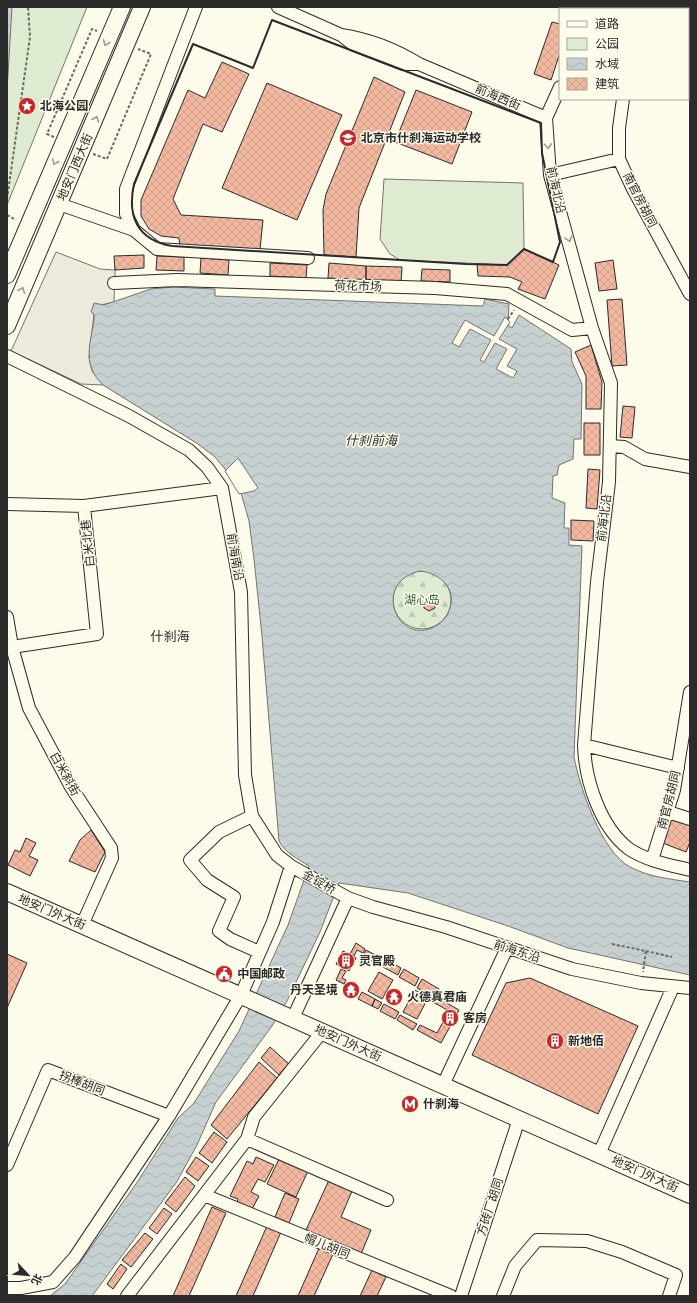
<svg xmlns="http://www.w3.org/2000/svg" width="697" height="1303" viewBox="0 0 697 1303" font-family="Helvetica,'Noto Sans SC',sans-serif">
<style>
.forest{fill:url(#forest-firs);stroke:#74746e}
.park{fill:#deebd1;stroke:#74746e}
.parking{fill:#eceadb;stroke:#74746e}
.water{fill:url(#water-waves);stroke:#74746e;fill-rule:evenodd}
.pier{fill:#fdfbea;stroke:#74746e}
.building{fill:url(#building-cross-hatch);stroke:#2b2b2b}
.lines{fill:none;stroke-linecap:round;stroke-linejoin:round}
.minor-casing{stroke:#2b2b2b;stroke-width:14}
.major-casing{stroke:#2b2b2b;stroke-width:18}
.path{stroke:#6a6964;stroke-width:2;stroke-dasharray:3 2;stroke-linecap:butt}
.minor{stroke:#fdfbea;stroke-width:12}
.major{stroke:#fdfbea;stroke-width:16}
.wall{stroke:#2b2b2b;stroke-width:2}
.oneway{stroke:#9e9d94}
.labels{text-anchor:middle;stroke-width:3;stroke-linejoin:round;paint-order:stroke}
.street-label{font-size:12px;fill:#2b2b2b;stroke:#fdfbea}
.poi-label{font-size:12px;font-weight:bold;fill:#2b2b2b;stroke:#fdfbea;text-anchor:start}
.park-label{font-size:12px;fill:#34623c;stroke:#fdfbea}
.water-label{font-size:13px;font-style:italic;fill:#2b2b2b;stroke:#fdfbea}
.neighbourhood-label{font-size:13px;fill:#2b2b2b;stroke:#fdfbea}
</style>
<defs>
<pattern id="forest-firs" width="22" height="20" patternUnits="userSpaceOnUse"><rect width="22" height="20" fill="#deebd1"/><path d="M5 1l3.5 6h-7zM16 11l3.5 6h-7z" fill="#bfcab4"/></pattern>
<pattern id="water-waves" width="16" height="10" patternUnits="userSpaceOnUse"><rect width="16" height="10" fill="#c7d0d0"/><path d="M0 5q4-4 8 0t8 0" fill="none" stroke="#abb3b3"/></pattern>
<pattern id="building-cross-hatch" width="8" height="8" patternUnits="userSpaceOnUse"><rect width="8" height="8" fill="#f2b8a0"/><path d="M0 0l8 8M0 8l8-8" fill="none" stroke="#d09e8a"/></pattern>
</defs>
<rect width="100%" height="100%" fill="#fdfbea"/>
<path class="forest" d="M393 600a29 29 0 1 1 58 0a29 29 0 1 1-58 0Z"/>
<path class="park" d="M7,7H87L7,205Z
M384,179L523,183L524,249L507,265L400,260L390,254L380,239Z"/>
<path class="parking" d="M56,252L100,269L115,270L114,302L100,305L94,314L89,357L92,371L103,385L81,384L11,351Z"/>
<path class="water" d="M7,7H12L7,91Z
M173,287L215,289V296L483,306L485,299L509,304L508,325L512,328L519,315L571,349L572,362L582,384L581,439H574L573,459L559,465L557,475L553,476L552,498L565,503L564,528H569V545L582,546L574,757C580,788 601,851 630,867C649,877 670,879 690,882V975L568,948L508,926L408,893L339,883L320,932L287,1001L272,1026L216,1102L197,1145L176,1183L92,1296H50L65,1284L138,1181L178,1118L194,1103L239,1031L288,925L309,866C298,859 285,853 279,841L262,636L254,559L249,521L241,493L234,480L215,457L198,444L103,385C82,365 90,345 94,320V314L91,312L94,303L104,305L151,289ZM420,571C442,573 460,592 447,615C444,621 438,625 432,628C396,643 372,582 420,571Z"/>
<path class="pier" d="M505,317L510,322L499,339L517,349L507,366L517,371L513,378L496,369L507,349L495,343L484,362L480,360L491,340L470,329L459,347L452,343L465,320L494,336Z
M238,458L258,488L254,491L239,494L225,471Z"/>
<path class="building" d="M552,22L560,24V53L551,80L534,74Z
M222,62L249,74L222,132L203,124L173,199L181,215L263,220L260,249L180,247L179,238L161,236L149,229L141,216V200L188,90L205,98Z
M374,77L405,92L359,208L356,257L324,255L323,210L326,194Z
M267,83L342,115L297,220L222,188Z
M416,90L472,112L452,164L395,142Z
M524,249L559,265L545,299L518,289L522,282L510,277L478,276L477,264L507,265Z
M144,255V268L115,270L114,256Z
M157,256L184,257V271L156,270Z
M201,258L229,260L228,275L200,273Z
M613,260L617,289L599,291L595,263Z
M270,263L307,265L306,278L270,276Z
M329,263L366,266V281L328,278Z
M366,266L402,267L401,283L366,281Z
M422,269L450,270V282L421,281Z
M622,299L627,365L612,366L607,300Z
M591,345L602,382L601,409H586V376L575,352Z
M623,406L635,407L632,438L620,437Z
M584,423H600V455H584Z
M588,469L600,470L597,509L586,508Z
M571,520L594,521L593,541L571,540Z
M429,598L435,601V608L429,611L424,608V601Z
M669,817L690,825V842L686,852L660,842Z
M91,830L105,852L95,872L69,861L80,840Z
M26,838L36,843L29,856L38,860L30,876L8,865L15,850L20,852Z
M356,943L365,949L363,953L357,950L354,956L350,954Z
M366,950L381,958L378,964L363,956Z
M343,951L356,958L349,971L336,964Z
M7,954L27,963L7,1008Z
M387,960L401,968L398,975L383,967Z
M341,969L346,971L342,978L346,980L344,984L336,980Z
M404,969L419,978L415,986L399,977Z
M379,972L393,980L382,999L368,991Z
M530,978L638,1026L598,1114L472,1055L506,983Z
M422,979L439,989L434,997L417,988Z
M346,985L359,991L357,995L344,988Z
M415,990L428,998L417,1019L403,1012Z
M362,992L375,999L372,1006L358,999Z
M436,997L459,1010L441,1043L417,1030L420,1025L437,1033L449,1011L433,1002Z
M375,999L382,1003L378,1009L372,1006Z
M384,1004L399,1012L395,1019L380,1011Z
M400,1015L417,1024L413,1030L397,1020Z
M270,1047L289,1064L279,1075L261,1058Z
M259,1062L277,1078L227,1139L211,1125Z
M214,1132L227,1142L212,1163L199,1153Z
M196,1157L209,1166L198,1181L186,1172Z
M256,1157L274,1165L265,1182L258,1179L251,1192L259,1196L251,1211L236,1204L238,1199L230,1196L247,1161L253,1164Z
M279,1159L308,1171L296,1197L267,1184Z
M185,1177L195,1186L176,1212L165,1203Z
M329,1180L352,1191L341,1217L371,1230L361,1254L306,1230Z
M285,1193L299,1199L289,1223L275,1217Z
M212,1207L226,1213L189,1296H173Z
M164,1208L172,1214L157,1234L149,1228Z
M267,1226L281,1232L253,1296H236Z
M145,1233L153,1239L131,1267L122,1260Z
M319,1248L333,1254L314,1296H298Z
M121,1264L127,1269L113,1289L107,1284Z
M372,1270L386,1277L377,1296H360Z"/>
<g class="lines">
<defs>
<path id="minor" d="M196,7L126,189V214L134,230L157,249L308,258
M278,7L341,35L354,45L403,64H418
M601,9L602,7
M638,9L639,7
M341,35C368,39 396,50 419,64L546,118
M560,87L546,118L550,175L592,328L611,383L609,482L597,582L584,745C585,780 600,827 629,849C647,861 670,865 690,870
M623,99L619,128V159L633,189L690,294
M550,175L619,159
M59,204L134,230
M114,283L177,280L435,288L507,294L572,330L592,328
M7,356L129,416L189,450L207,467L222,488L241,592L245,775L252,816L277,855L291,866L348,898L373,907L446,927L572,969L641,983L690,988
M610,446L624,447L645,459L690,467
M7,504L84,506
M7,617L12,647L29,708L71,787L111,848L112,858L82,925
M12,647L97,634L84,506L222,488
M584,745L678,768
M668,812L690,819
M252,816L219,832L190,860L207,880L234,897L219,931L230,939L259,952
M652,860L674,790L690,692
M293,1018L348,898
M443,1085L507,948
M247,1139L387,1200
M599,1154L673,987
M7,1165L48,1070L169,1116
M204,1195L451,1296
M7,1288H21L53,1282L75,1257L169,1116L241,995L273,922L291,866
M127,1296L247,1139L254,1117L322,1032
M461,1296L519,1119
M503,1296L515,1266L537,1240L587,1241L622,1252L676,1275L669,1296"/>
<path id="major" d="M7,275L122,7
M7,326L142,7
M7,892L690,1195"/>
</defs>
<use href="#minor" class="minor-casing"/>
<use href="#major" class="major-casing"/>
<path class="path" d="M54,137L47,134L92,29L97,31
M93,154L107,159L151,54L138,49
M7,199L30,37L28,7
M7,215L16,220
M508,319L514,310
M612,944L646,951L643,972
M646,951L672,957"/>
<use href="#minor" class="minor"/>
<use href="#major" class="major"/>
<path class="wall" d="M272,20L541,123L542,153L560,242L553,262L524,249L507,265L466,264L172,246C137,240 127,216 134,184L193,44L253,68Z"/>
</g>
<defs><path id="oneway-chevron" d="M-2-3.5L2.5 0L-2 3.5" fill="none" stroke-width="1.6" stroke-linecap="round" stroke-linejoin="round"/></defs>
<g class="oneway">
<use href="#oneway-chevron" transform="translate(106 43) rotate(113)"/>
<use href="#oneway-chevron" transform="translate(96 119) rotate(-67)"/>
<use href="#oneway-chevron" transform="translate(548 146) rotate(86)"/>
<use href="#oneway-chevron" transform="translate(55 162) rotate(113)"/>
<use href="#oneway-chevron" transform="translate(569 239) rotate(74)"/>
<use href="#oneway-chevron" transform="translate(22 290) rotate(-67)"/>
</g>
<defs>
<symbol id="sight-disc" viewBox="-11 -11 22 22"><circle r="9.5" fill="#c62828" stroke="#fdfbea"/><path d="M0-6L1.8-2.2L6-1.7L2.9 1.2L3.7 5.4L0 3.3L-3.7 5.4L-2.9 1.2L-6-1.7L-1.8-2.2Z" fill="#fff"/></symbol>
<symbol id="school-disc" viewBox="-11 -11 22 22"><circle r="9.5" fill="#c62828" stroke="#fdfbea"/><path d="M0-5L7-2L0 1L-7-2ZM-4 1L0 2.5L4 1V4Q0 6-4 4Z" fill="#fff"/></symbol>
<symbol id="building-disc" viewBox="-11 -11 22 22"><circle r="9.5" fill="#c62828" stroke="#fdfbea"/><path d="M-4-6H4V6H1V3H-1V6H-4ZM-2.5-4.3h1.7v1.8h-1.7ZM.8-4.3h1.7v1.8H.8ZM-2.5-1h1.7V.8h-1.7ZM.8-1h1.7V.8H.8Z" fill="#fff"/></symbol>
<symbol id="civic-disc" viewBox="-11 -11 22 22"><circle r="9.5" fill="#c62828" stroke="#fdfbea"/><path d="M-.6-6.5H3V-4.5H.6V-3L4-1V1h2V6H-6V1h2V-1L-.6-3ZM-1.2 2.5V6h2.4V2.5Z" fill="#fff"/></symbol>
<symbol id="temple-disc" viewBox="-11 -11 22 22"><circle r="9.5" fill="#c62828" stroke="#fdfbea"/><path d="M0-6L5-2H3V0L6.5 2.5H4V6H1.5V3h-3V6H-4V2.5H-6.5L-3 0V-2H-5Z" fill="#fff"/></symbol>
<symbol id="metro-disc" viewBox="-11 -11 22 22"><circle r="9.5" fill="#c62828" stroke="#fdfbea"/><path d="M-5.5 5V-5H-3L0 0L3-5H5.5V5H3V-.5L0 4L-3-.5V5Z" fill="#fff"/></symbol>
</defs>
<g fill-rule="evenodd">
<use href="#sight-disc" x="17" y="96" width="20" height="20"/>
<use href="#school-disc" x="338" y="128" width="20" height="20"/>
<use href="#building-disc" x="336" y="951" width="20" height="20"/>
<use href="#civic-disc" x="214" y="964" width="20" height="20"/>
<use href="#temple-disc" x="341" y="980" width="20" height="20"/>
<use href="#temple-disc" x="384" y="987" width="20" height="20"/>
<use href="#building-disc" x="440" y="1008" width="20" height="20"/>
<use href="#building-disc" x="545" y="1031" width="20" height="20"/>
<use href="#metro-disc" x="400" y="1094" width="20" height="20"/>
</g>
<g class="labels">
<g class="street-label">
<text transform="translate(498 97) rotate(23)" y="4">前海西街</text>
<text transform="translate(75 167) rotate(-67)" y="4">地安门西大街</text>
<text transform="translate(556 190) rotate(77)" y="4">前海北沿</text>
<text transform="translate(640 200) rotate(63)" y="4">南官房胡同</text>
<text transform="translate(358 286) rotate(2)" y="4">荷花市场</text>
<text transform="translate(604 518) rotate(-83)" y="4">前海北沿</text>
<text transform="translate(88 543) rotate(-96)" y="4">白米北巷</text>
<text transform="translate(235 557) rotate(80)" y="4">前海南沿</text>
<text transform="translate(65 774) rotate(61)" y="4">白米斜街</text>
<text transform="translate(669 800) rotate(-76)" y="4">南官房胡同</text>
<text transform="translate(319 882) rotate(29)" y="4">金锭桥</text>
<text transform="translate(52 912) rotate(23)" y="4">地安门外大街</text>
<text transform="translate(517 951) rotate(18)" y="4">前海东沿</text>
<text transform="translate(348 1043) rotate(24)" y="4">地安门外大街</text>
<text transform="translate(82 1083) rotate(21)" y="4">拐棒胡同</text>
<text transform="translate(645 1174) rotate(24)" y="4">地安门外大街</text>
<text transform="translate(490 1207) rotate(-72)" y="4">方砖厂胡同</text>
<text transform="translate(327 1246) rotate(22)" y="4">帽儿胡同</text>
</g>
<g class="poi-label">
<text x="40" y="110">北海公园</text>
<text x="361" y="142">北京市什刹海运动学校</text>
<text x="359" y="965">灵官殿</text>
<text x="237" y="978">中国邮政</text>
<text x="338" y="994" text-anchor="end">丹天圣境</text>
<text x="407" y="1001">火德真君庙</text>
<text x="463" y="1022">客房</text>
<text x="568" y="1045">新地佰</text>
<text x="423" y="1108">什刹海</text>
</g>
<g class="park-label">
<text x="422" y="604">湖心岛</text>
</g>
<g class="water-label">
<text x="371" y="445">什刹前海</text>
</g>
<g class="neighbourhood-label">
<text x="170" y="641">什刹海</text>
</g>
</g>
<rect width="697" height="1303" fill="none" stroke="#2b2b2b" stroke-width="16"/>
<rect x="559" y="8" width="130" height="92" fill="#fdfbea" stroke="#a9a89e"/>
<rect x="567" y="21" width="20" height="6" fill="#fdfbea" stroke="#a9a89e"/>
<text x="595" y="28" font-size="12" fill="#2b2b2b">道路</text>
<rect x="567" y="38" width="20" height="12" fill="#deebd1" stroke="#a9a89e"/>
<text x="595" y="48" font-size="12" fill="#2b2b2b">公园</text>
<rect x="567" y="58" width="20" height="12" fill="url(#water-waves)" stroke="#a9a89e"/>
<text x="595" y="68" font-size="12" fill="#2b2b2b">水域</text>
<rect x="567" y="78" width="20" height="12" fill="url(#building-cross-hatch)" stroke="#a9a89e"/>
<text x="595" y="88" font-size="12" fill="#2b2b2b">建筑</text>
<g transform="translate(28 1275) rotate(116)" stroke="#fdfbea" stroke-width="3" paint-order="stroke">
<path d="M0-3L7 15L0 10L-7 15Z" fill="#2b2b2b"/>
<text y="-6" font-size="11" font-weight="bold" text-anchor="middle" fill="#2b2b2b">北</text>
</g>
</svg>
